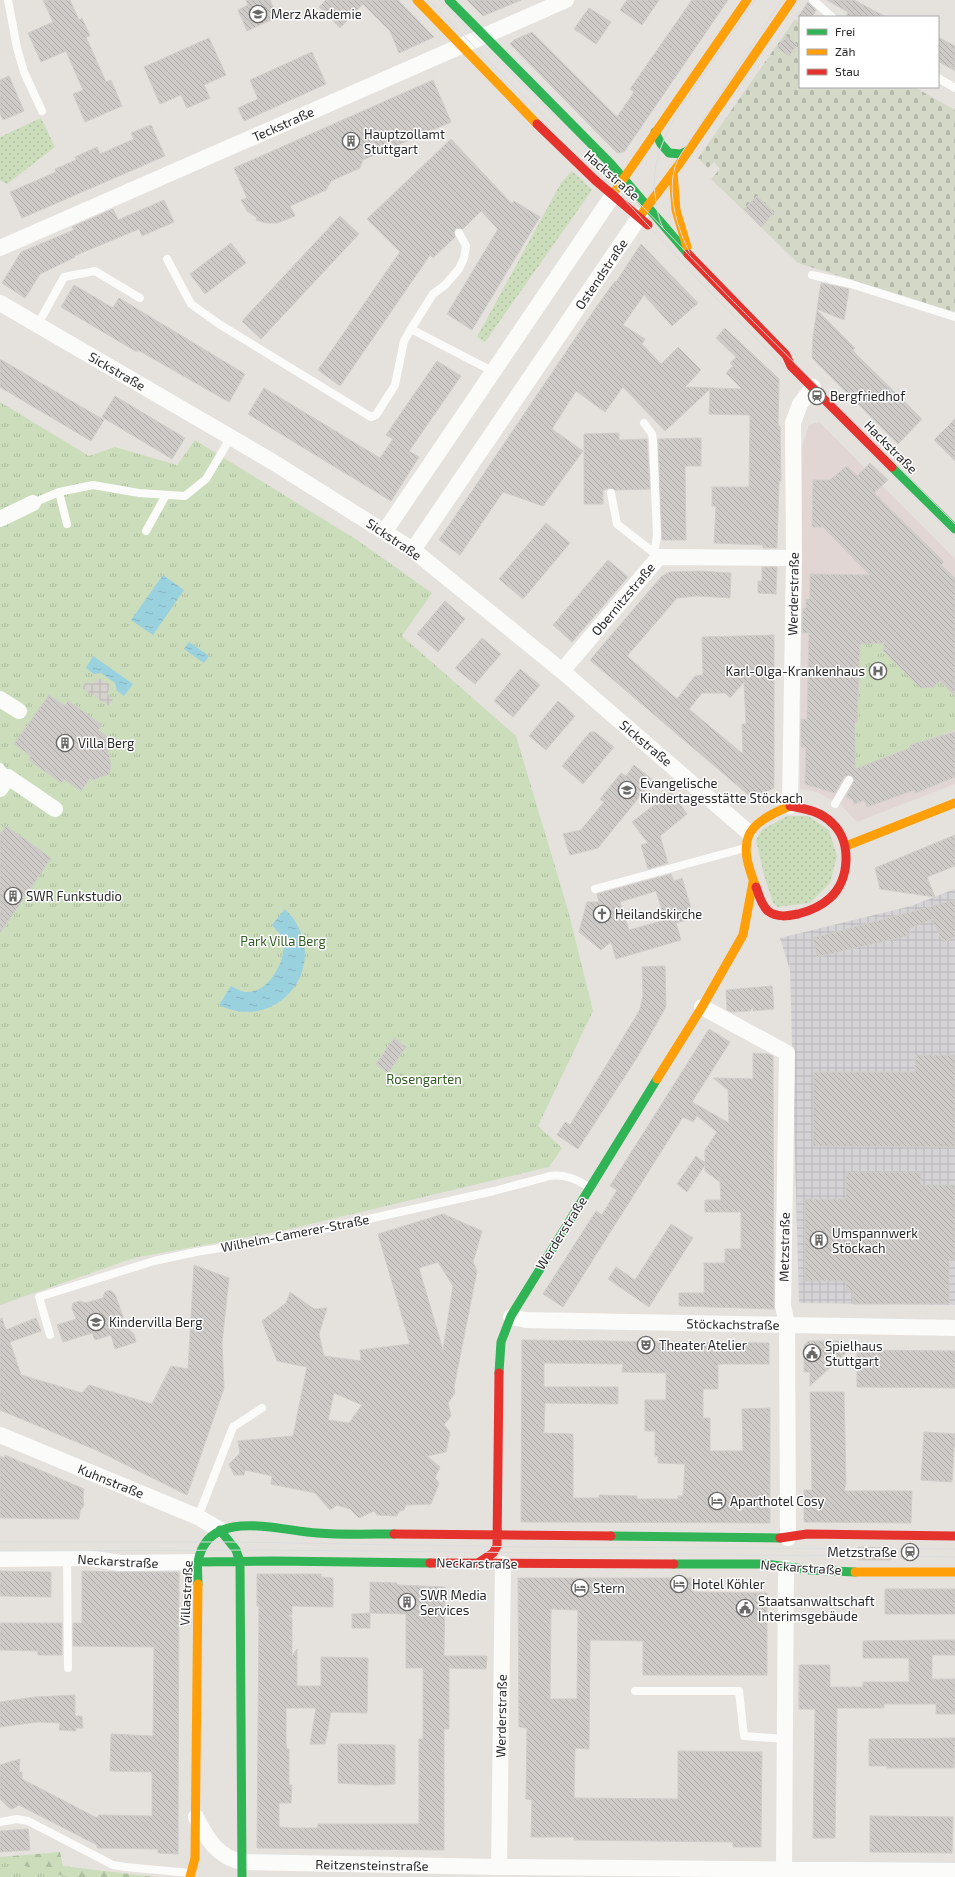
<svg xmlns="http://www.w3.org/2000/svg" width="955" height="1877" viewBox="0 0 955 1877" font-family="'Exo 2',sans-serif">
<style>
.industrial{fill:url(#industrial-grid)}
.medical{fill:#e2d6d5}
.grass{fill:url(#grass-dots)}
.forest{fill:url(#forest-firs)}
.cemetery{fill:url(#cemetery-stones)}
.park{fill:url(#park-tufts)}
.plaza{fill:url(#plaza-grid)}
.water{fill:url(#water-ripples)}
.building{fill:url(#building-back-hatch);stroke:#d0cdca;fill-rule:evenodd}
.lines{fill:none;stroke-linecap:round;stroke-linejoin:round}
.lane{stroke:#fbfbfa;stroke-width:8}
.street{stroke:#fbfbfa;stroke-width:16}
.fast{stroke:#30b455;stroke-width:9}
.slow{stroke:#ff9f0a;stroke-width:9}
.jam{stroke:#e5322d;stroke-width:9}
.tram{stroke:#dcdcdd;stroke-width:1}
.labels{text-anchor:middle;stroke-width:3;stroke-linejoin:round;paint-order:stroke}
.poi-label{font-size:13px;fill:#282828;stroke:#fff;text-anchor:start}
.street-label{font-size:13px;fill:#282828;stroke:#fff}
.park-label{font-size:13px;fill:#315b22;stroke:#fff}
</style>
<defs>
<pattern id="industrial-grid" width="8" height="8" patternUnits="userSpaceOnUse"><rect width="8" height="8" fill="#d5d3d5"/><path d="M0 4h8M4 0v8" fill="none" stroke="#b7b5b7"/></pattern>
<pattern id="grass-dots" width="8" height="8" patternUnits="userSpaceOnUse"><rect width="8" height="8" fill="#cbddbb"/><path d="M2 2h.1M6 6h.1" fill="none" stroke="#aebea1" stroke-width="1.8" stroke-linecap="round"/></pattern>
<pattern id="forest-firs" width="22" height="20" patternUnits="userSpaceOnUse"><rect width="22" height="20" fill="#cbddbb"/><path d="M5 1l3.5 6h-7zM16 11l3.5 6h-7z" fill="#aebea1"/></pattern>
<pattern id="cemetery-stones" width="16" height="16" patternUnits="userSpaceOnUse"><rect width="16" height="16" fill="#d3d8c7"/><path d="M2 7V4a2 2 0 0 1 4 0v3zM10 15v-3a2 2 0 0 1 4 0v3z" fill="#b5b9ab"/></pattern>
<pattern id="park-tufts" width="24" height="20" patternUnits="userSpaceOnUse"><rect width="24" height="20" fill="#cbddbb"/><path d="M3 7l-1-3M5 7V3M7 7l1-3M15 17l-1-3M17 17v-4M19 17l1-3" fill="none" stroke="#aebea1"/></pattern>
<pattern id="plaza-grid" width="8" height="8" patternUnits="userSpaceOnUse"><rect width="8" height="8" fill="#d5d2ce"/><path d="M0 4h8M4 0v8" fill="none" stroke="#b7b4b1"/></pattern>
<pattern id="water-ripples" width="26" height="14" patternUnits="userSpaceOnUse"><rect width="26" height="14" fill="#9ad1df"/><path d="M2 4q2-2 4 0t4 0M15 11q2-2 4 0t4 0" fill="none" stroke="#85b3bf"/></pattern>
<pattern id="building-back-hatch" width="6" height="6" patternUnits="userSpaceOnUse"><rect width="6" height="6" fill="#cdcac7"/><path d="M-1 5l2 2M0 0l6 6M5-1l2 2" fill="none" stroke="#b0aeab"/></pattern>
</defs>
<rect width="100%" height="100%" fill="#e5e2de"/>
<path class="industrial" d="M955,889V1305L799,1303L790,970L780,938L911,906Z"/>
<path class="medical" d="M819,422L955,559V784L857,822L841,805L817,792L800,789L802,446L809,425Z"/>
<path class="grass" d="M41,118L55,147L7,184L0,180V137Z
M572,171L592,190L485,342L477,337L561,183Z
M787,816H808L829,830L837,856L830,883L810,903L778,907L773,903L764,875L756,840L762,830Z"/>
<path class="forest" d="M60,1852L63,1866L155,1877H0V1857Z"/>
<path class="cemetery" d="M795,19L800,22V87H914L955,110V312L798,263L711,179L720,169L714,162L708,168L698,158Z"/>
<path class="park" d="M0,402L89,456L115,447L177,465L195,440L357,540L432,593L402,636L516,736L568,910L593,1011L538,1126L562,1148L549,1167L286,1230L134,1258L0,1305Z
M885,616L883,651L940,681L955,696V730L872,763L857,777L850,763L855,747L860,644Z
M0,1860L69,1877H0Z"/>
<path class="plaza" d="M96,679H102L110,685V688L107,694L113,699L109,706L82,688L87,680L92,684Z"/>
<path class="water" d="M163,575L184,590L153,635L131,620Z
M189,642L209,656L204,663L184,649Z
M93,656L133,684L124,696L117,691L115,683L101,673L94,674L86,668Z
M285,909C336,960 280,1035 219,1005L231,986C235,988 241,991 245,992C269,994 289,958 282,937C280,933 275,929 272,925Z"/>
<path class="building" d="M43,0H70L79,20L82,18L90,36L86,37L106,82L111,80L122,106L85,122L73,94L83,90L66,51L41,62L28,33L53,22Z
M246,0H270L278,17L247,31L238,10L248,5Z
M326,0H398L434,37L399,53L390,31L363,4L340,28L319,7Z
M467,0H521L483,16Z
M627,0H659L642,25L620,10Z
M692,0H728L624,152L617,153L510,44L514,40L532,32L617,117L634,92L630,89Z
M827,0H854L886,17H846L848,12Z
M808,2L816,10L812,17H798Z
M589,8L611,22L596,44L574,29Z
M786,36L797,45L789,56L777,48Z
M938,37L955,46V71L938,61Z
M209,38L226,75L204,85L210,98L187,108L181,95L160,104L144,67Z
M312,52L326,84L244,121L238,108L258,99L250,80Z
M9,76L24,111L3,120L0,113V80Z
M433,80L451,122L363,160L360,168L331,181L326,190L290,206L295,216L277,223H266L256,220L257,218L247,211L241,200L247,198L234,168Z
M151,125L165,156L22,218L10,192L56,172L55,169L76,160L75,157L97,147L100,154L134,139L131,133Z
M451,139L512,204L514,201L540,217L472,330L447,314L498,229L481,211L463,229L456,228L454,232L455,237L433,258L430,255L340,386L318,370L400,252L367,219Z
M757,196L774,213L761,227L744,209Z
M164,200L174,222L142,236L139,229L74,256L75,257L40,274L25,298L2,283L21,252L74,230L72,227L113,209L118,220Z
M340,216L359,234L261,339L242,321Z
M231,243L246,263L205,294L190,274Z
M641,244L698,303L672,326L644,295L623,325L645,339L642,344L661,364L678,347L701,370L685,387L742,389L726,373L733,366L730,363L736,357L716,338L725,328L779,379L778,426H780L781,481H779L777,548H763V545L714,543L716,506H712V487H749L750,415L709,414L710,389L665,431L623,387L605,412L576,391L552,429L583,451L543,506L503,492L460,555L439,540L595,309L615,281L616,282Z
M821,283L849,289L844,320L817,309Z
M74,285L113,308L119,298L245,374L229,402L138,350L137,352L61,307Z
M817,310L855,348L853,350L856,354L922,419L898,444L812,358L813,336Z
M0,359L104,420L91,441L0,387Z
M437,361L461,376L409,451L419,457L391,501L248,414L264,388L380,458L393,439L386,435Z
M115,396L185,438L172,459L102,417Z
M955,419V461L934,440Z
M619,433V440L647,439L650,489L615,490L610,488L603,490V504H584V434Z
M701,438V466H685L686,540H662L658,439Z
M870,463L888,480L874,493L944,562L941,565L955,578V696L940,681L934,687L921,688L883,651L884,643L860,644L857,722H855V769L910,748V745L955,732V777L915,793L914,790L867,807L864,800L854,804L852,799L846,797L854,780L851,775L844,777L835,793L805,784L806,747H801V719L807,720L809,633H802V625L803,609L806,608V599H810V574L870,575L823,527H812L813,480H830L847,466L857,476Z
M546,523L570,543L523,599L499,579Z
M608,560L628,577L572,642L553,625Z
M762,567H777L776,594L758,593V581H762Z
M698,571L731,573L730,598L697,596L677,598L627,656L677,699L695,676L703,675L702,637L774,635V788L752,798L590,660L662,576L670,572ZM744,682L746,724H742L743,754L689,709L702,693H725L730,698Z
M445,601L465,619L438,652L417,634Z
M482,638L501,654L475,684L455,668Z
M520,669L540,685L513,717L494,701Z
M49,695L65,706L68,701L102,725L98,730L115,742L107,753L111,756L109,758L111,766L109,774L93,780L90,778L81,791L64,779L61,783L29,760L31,756L14,744Z
M558,701L575,716L546,750L529,736Z
M590,732H595L614,747L583,784L562,766Z
M634,765L653,780L598,848L570,855L563,834L581,830L604,802L600,799L621,773L626,776Z
M671,792L687,814L660,836L668,863L648,869L641,845L648,843L632,822Z
M6,826L51,858L0,933V834Z
M955,835V866L927,877L935,897L880,889L875,868Z
M671,874L674,881L682,878L694,918L676,923L681,940L616,959L611,942L601,950L579,932L587,902H599L597,894ZM656,891L665,920L629,930L620,902Z
M955,900V937L943,942L932,919L909,929L910,935L817,957L813,938Z
M665,966L666,1007L638,1056L578,1149L557,1135L565,1122L570,1125L635,1018L640,1009L643,995L642,967Z
M772,986L774,1009L753,1011V1006L750,1011L732,1012L727,1010L726,990Z
M709,1029L730,1042L692,1102L729,1123L728,1090L713,1078L753,1079V1053L768,1054L773,1056L774,1309L679,1306V1293H704V1263H725V1249H741V1212H705V1200H721L720,1182L705,1171V1165L687,1192L677,1184L696,1156L705,1163V1150L717,1132L697,1116L693,1122L683,1117L563,1307L543,1294L596,1211L602,1215L617,1190L610,1186Z
M394,1038L406,1047L388,1073L376,1064Z
M915,1055H955V1147L813,1146L814,1072H915Z
M846,1172H921V1185H955V1260H949V1304H853V1291H846V1281H805V1199H846Z
M443,1214L482,1231L473,1262L477,1271L454,1387L455,1393L448,1403L451,1416L444,1425L450,1432L446,1452L427,1456L440,1467L435,1478L439,1483L431,1504L406,1505L404,1510L399,1511L397,1516L377,1515L374,1511L359,1518L350,1509L337,1505L330,1510L315,1493L271,1484L272,1476L245,1470L244,1475H234L229,1464L240,1453L238,1441L293,1436L307,1367L277,1361L262,1321L286,1303L290,1292L314,1309L327,1308L319,1334L324,1356L361,1361L360,1350L410,1344L378,1234ZM438,1262L453,1286L443,1350L419,1268ZM334,1393L362,1405L349,1423L328,1420Z
M671,1224L693,1238L649,1307L608,1279L616,1267L635,1280Z
M194,1265L229,1278L222,1343L224,1388L187,1495L96,1450L0,1410V1319L2,1318L6,1330L36,1318L41,1331L10,1342L21,1375L82,1393L89,1385L152,1404L171,1366L188,1369Z
M110,1290L115,1294L127,1328L134,1334L136,1342L115,1349L111,1335L95,1340L92,1333L63,1342L57,1325L76,1319L72,1308L73,1303L80,1301L86,1303L103,1298L105,1292Z
M522,1340L769,1343V1364H718V1389H703V1418H710V1451H743L742,1409L770,1408V1523L521,1522ZM544,1363L623,1364L622,1372L666,1373V1400H645V1431H655V1456H658V1463L685,1464L683,1496H678V1499H637V1496L599,1495V1498H573V1434L544,1433L545,1403L618,1404V1387H544Z
M808,1341H839V1350H849L810,1386V1372H804V1346Z
M857,1350L955,1351V1388L857,1387Z
M810,1392H844L846,1484L844,1491H912L911,1523L804,1522V1490H812Z
M924,1432L955,1434L952,1482L921,1480Z
M5,1455L84,1489L83,1498L84,1505L80,1511L79,1519L0,1518V1456L4,1458Z
M858,1547L891,1548V1560H858Z
M0,1571L51,1572V1597L0,1596Z
M82,1571L120,1572H179L178,1854L158,1853V1849L97,1848V1845L19,1805L12,1809L8,1807L0,1799V1765L20,1759L19,1772H22V1779L97,1818L99,1815L152,1816V1772L110,1771L111,1734L153,1736L154,1647L73,1646V1623H82Z
M257,1574H321V1577L333,1578V1607L292,1606V1615H287L292,1618V1656L297,1649V1686H321V1657L368,1658L367,1713L331,1712L325,1744H310L316,1708H286V1744L287,1749H289V1785H292L291,1803H279V1827L291,1828H318V1824H419V1739H423V1668H406V1614L370,1613V1582L397,1583V1585L445,1587L444,1656H487L486,1669L449,1668V1729H444V1850L257,1848L259,1606H257Z
M518,1578H694V1592L767,1593V1675H643V1641L590,1640L589,1749L575,1748L574,1798L678,1799V1751L762,1752L761,1847H733V1842L574,1840V1837H531L532,1800L526,1799L527,1728L519,1727ZM551,1609L578,1610L577,1699H550Z
M885,1589H955V1614H885Z
M370,1613V1628H352V1614Z
M0,1623H62V1655H38V1651L0,1650Z
M939,1640H955V1655H932V1679H955V1714H936V1704H884V1708H837L835,1838H813L815,1709H799V1665H830V1687H863V1682H909V1658H863V1641Z
M75,1695V1716H82L83,1728H76V1731L59,1730L60,1723L38,1722L0,1727V1702L35,1697Z
M955,1738L954,1768H887V1766H869V1739Z
M338,1744L395,1745V1784L376,1785L338,1783Z
M870,1816L953,1817L952,1853L870,1852Z
M28,1829L30,1850L0,1852V1831Z"/>
<g class="lines">
<path class="lane" d="M8,0L17,48L24,72L42,111
M813,0L832,17
M938,78L955,88
M167,259L191,304L219,324L371,417L376,415L395,385L404,341L411,329L494,372
M812,275L851,284L955,317
M38,324L64,277L95,271L140,298
M411,329L433,294L445,285L459,269L464,258L466,246L459,233
M644,423L652,434L653,441L657,536L654,553
M59,492L67,524
M611,493L617,524L658,556
M33,503L59,492L93,485L139,493L185,496L206,479L231,437
M146,531L166,495
M0,767L8,777
M835,804L849,780
M595,889L745,848
M50,1335L39,1297L154,1261L196,1252L288,1237L494,1191L550,1176C565,1174 576,1179 589,1187
M198,1517L233,1427L262,1408
M67,1559L68,1668
M635,1691H739L744,1736L785,1739
M0,1822L17,1819L28,1821L113,1865L125,1867L190,1873"/>
<path class="street" d="M0,248L566,0
M0,303L273,462L413,550L562,671L748,832
M0,519L33,503
M385,531L613,195
M413,550L640,216
M562,671L659,557L794,558
M0,699L19,711
M0,789L8,777L55,809
M790,806L794,558L793,423L800,404L813,387
M702,1007L787,1053L783,1306L787,1324L788,1538
M511,1317L526,1320L955,1328
M0,1435L198,1517L220,1530
M0,1559L88,1558L120,1563L198,1562
M196,1817C206,1838 218,1858 243,1862L499,1867L955,1871
M499,1867L503,1564
M784,1869L786,1568"/>
<path class="fast" d="M449,0L611,164L688,254
M655,132L661,144L669,153L681,154L689,150
M892,467L955,529
M499,1373L501,1342L511,1316L657,1079
M220,1530L236,1550L240,1562L242,1877
M611,1536L780,1538
M198,1562L274,1561L430,1563
M674,1564H765L811,1570L855,1572
M198,1584C198,1577 197,1569 198,1562C207,1506 280,1531 317,1533C343,1535 369,1534 394,1534"/>
<path class="slow" d="M417,0L537,124
M673,172L676,210L687,247
M615,191L747,0
M640,216L680,163L792,0
M846,846L955,803
M756,887C737,840 744,825 790,806
M657,1079L702,1007L743,935L753,882
M855,1572H955
M190,1877L195,1858L198,1584"/>
<path class="jam" d="M537,124L595,180L648,225
M688,254L786,355L791,366L892,467
M756,887C759,895 761,905 768,911C777,918 788,916 798,914C810,911 820,907 830,898C850,880 852,841 832,823C820,811 806,809 790,806
M394,1534L611,1536
M780,1538L807,1534L955,1536
M430,1563L674,1564
M478,1563L493,1553L497,1546L499,1373"/>
<path class="tram" d="M428,0L601,174L702,284L955,538
M439,0L620,183L730,298L955,524
M663,228C659,220 657,211 656,202C647,151 678,112 705,73C722,48 739,24 755,0
M690,253C678,231 668,197 674,171C675,165 678,159 681,154L782,0
M0,1542H230L530,1547L955,1549
M0,1551L262,1550L955,1557"/>
</g>
<defs>
<symbol id="university-ring" viewBox="-11 -11 22 22"><circle r="9.5" fill="#fff" stroke="#6a6968" stroke-width="1.5"/><path d="M0-5L7-2L0 1L-7-2ZM-4 1L0 2.5L4 1V4Q0 6-4 4Z" fill="#6a6968"/></symbol>
<symbol id="building-ring" viewBox="-11 -11 22 22"><circle r="9.5" fill="#fff" stroke="#6a6968" stroke-width="1.5"/><path d="M-4-6H4V6H1V3H-1V6H-4ZM-2.5-4.3h1.7v1.8h-1.7ZM.8-4.3h1.7v1.8H.8ZM-2.5-1h1.7V.8h-1.7ZM.8-1h1.7V.8H.8Z" fill="#6a6968"/></symbol>
<symbol id="station-ring" viewBox="-11 -11 22 22"><circle r="9.5" fill="#fff" stroke="#6a6968" stroke-width="1.5"/><path d="M-3-6H3Q5-6 5-4V2Q5 4 3 4L4.5 6H3L1.5 4h-3L-3 6H-4.5L-3 4Q-5 4-5 2V-4Q-5-6-3-6ZM-3.5-4v3h7v-3ZM-3.5 1v1.5H-2V1ZM2 1v1.5H3.5V1Z" fill="#6a6968"/></symbol>
<symbol id="hospital-ring" viewBox="-11 -11 22 22"><circle r="9.5" fill="#fff" stroke="#6a6968" stroke-width="1.5"/><path d="M-5-5h3v3.5h4V-5h3V5h-3V1.5h-4V5h-3Z" fill="#6a6968"/></symbol>
<symbol id="school-ring" viewBox="-11 -11 22 22"><circle r="9.5" fill="#fff" stroke="#6a6968" stroke-width="1.5"/><path d="M0-5L7-2L0 1L-7-2ZM-4 1L0 2.5L4 1V4Q0 6-4 4Z" fill="#6a6968"/></symbol>
<symbol id="church-ring" viewBox="-11 -11 22 22"><circle r="9.5" fill="#fff" stroke="#6a6968" stroke-width="1.5"/><path d="M-1.2-6h2.4v3.5h3.3v2.4h-3.3V6h-2.4V-.1h-3.3v-2.4h3.3Z" fill="#6a6968"/></symbol>
<symbol id="theatre-ring" viewBox="-11 -11 22 22"><circle r="9.5" fill="#fff" stroke="#6a6968" stroke-width="1.5"/><path d="M-5-5.5Q0-4 5-5.5V0Q5 5 0 6Q-5 5-5 0ZM-3.3-2.5H-1v1.5H-3.3ZM1-2.5H3.3v1.5H1ZM-2.8 1Q0 5.5 2.8 1Z" fill="#6a6968"/></symbol>
<symbol id="civic-ring" viewBox="-11 -11 22 22"><circle r="9.5" fill="#fff" stroke="#6a6968" stroke-width="1.5"/><path d="M-.6-6.5H3V-4.5H.6V-3L4-1V1h2V6H-6V1h2V-1L-.6-3ZM-1.2 2.5V6h2.4V2.5Z" fill="#6a6968"/></symbol>
<symbol id="hotel-ring" viewBox="-11 -11 22 22"><circle r="9.5" fill="#fff" stroke="#6a6968" stroke-width="1.5"/><path d="M-6-4.5h1.5V1H6V5H4.5V3h-9V5H-6ZM-4 0a1.8 1.8 0 1 1 3.6 0ZM.5 0V-2.5h3Q6-2.5 6 0Z" fill="#6a6968"/></symbol>
</defs>
<g fill-rule="evenodd">
<use href="#university-ring" x="248" y="4" width="20" height="20"/>
<use href="#building-ring" x="341" y="131" width="20" height="20"/>
<use href="#station-ring" x="807" y="386" width="20" height="20"/>
<use href="#hospital-ring" x="868" y="661" width="20" height="20"/>
<use href="#building-ring" x="55" y="733" width="20" height="20"/>
<use href="#school-ring" x="617" y="780" width="20" height="20"/>
<use href="#building-ring" x="3" y="886" width="20" height="20"/>
<use href="#church-ring" x="592" y="904" width="20" height="20"/>
<use href="#building-ring" x="809" y="1230" width="20" height="20"/>
<use href="#school-ring" x="86" y="1312" width="20" height="20"/>
<use href="#theatre-ring" x="636" y="1335" width="20" height="20"/>
<use href="#civic-ring" x="802" y="1343" width="20" height="20"/>
<use href="#hotel-ring" x="707" y="1491" width="20" height="20"/>
<use href="#station-ring" x="900" y="1542" width="20" height="20"/>
<use href="#hotel-ring" x="669" y="1574" width="20" height="20"/>
<use href="#hotel-ring" x="570" y="1578" width="20" height="20"/>
<use href="#building-ring" x="397" y="1592" width="20" height="20"/>
<use href="#civic-ring" x="735" y="1598" width="20" height="20"/>
</g>
<g class="labels">
<g class="poi-label">
<text x="271" y="19">Merz Akademie</text>
<text x="364" y="139">Hauptzollamt<tspan x="364" dy="15">Stuttgart</tspan></text>
<text x="830" y="401">Bergfriedhof</text>
<text x="865" y="676" text-anchor="end">Karl-Olga-Krankenhaus</text>
<text x="78" y="748">Villa Berg</text>
<text x="640" y="788">Evangelische<tspan x="640" dy="15">Kindertagesstätte Stöckach</tspan></text>
<text x="26" y="901">SWR Funkstudio</text>
<text x="615" y="919">Heilandskirche</text>
<text x="832" y="1238">Umspannwerk<tspan x="832" dy="15">Stöckach</tspan></text>
<text x="109" y="1327">Kindervilla Berg</text>
<text x="659" y="1350">Theater Atelier</text>
<text x="825" y="1351">Spielhaus<tspan x="825" dy="15">Stuttgart</tspan></text>
<text x="730" y="1506">Aparthotel Cosy</text>
<text x="897" y="1557" text-anchor="end">Metzstraße</text>
<text x="692" y="1589">Hotel Köhler</text>
<text x="593" y="1593">Stern</text>
<text x="420" y="1600">SWR Media<tspan x="420" dy="15">Services</tspan></text>
<text x="758" y="1606">Staatsanwaltschaft<tspan x="758" dy="15">Interimsgebäude</tspan></text>
</g>
<g class="street-label">
<text transform="translate(283 124) rotate(-24)" y="5">Teckstraße</text>
<text transform="translate(612 175) rotate(41)" y="5">Hackstraße</text>
<text transform="translate(601 274) rotate(-56)" y="5">Ostendstraße</text>
<text transform="translate(117 371) rotate(30)" y="5">Sickstraße</text>
<text transform="translate(891 447) rotate(45)" y="5">Hackstraße</text>
<text transform="translate(394 539) rotate(34)" y="5">Sickstraße</text>
<text transform="translate(793 594) rotate(-89)" y="5">Werderstraße</text>
<text transform="translate(623 599) rotate(-50)" y="5">Obernitzstraße</text>
<text transform="translate(646 743) rotate(40)" y="5">Sickstraße</text>
<text transform="translate(295 1233) rotate(-11)" y="5">Wilhelm-Camerer-Straße</text>
<text transform="translate(561 1233) rotate(-58)" y="5">Werderstraße</text>
<text transform="translate(784 1247) rotate(-89)" y="5">Metzstraße</text>
<text transform="translate(733 1324) rotate(1)" y="5">Stöckachstraße</text>
<text transform="translate(111 1481) rotate(22)" y="5">Kuhnstraße</text>
<text transform="translate(118 1561) rotate(3)" y="5">Neckarstraße</text>
<text transform="translate(477 1563) rotate(1)" y="5">Neckarstraße</text>
<text transform="translate(801 1567) rotate(4)" y="5">Neckarstraße</text>
<text transform="translate(186 1593) rotate(-87)" y="5">Villastraße</text>
<text transform="translate(501 1716) rotate(-89)" y="5">Werderstraße</text>
<text transform="translate(372 1865) rotate(1)" y="5">Reitzensteinstraße</text>
</g>
<g class="park-label">
<text x="283" y="946">Park Villa Berg</text>
<text x="424" y="1084">Rosengarten</text>
</g>
</g>
<rect x="799" y="16" width="140" height="72" fill="#ffffff" stroke="#a9a9a9"/>
<rect x="807" y="29" width="20" height="6" fill="#30b455" stroke="#a9a9a9"/>
<text x="835" y="36" font-size="12" fill="#282828">Frei</text>
<rect x="807" y="49" width="20" height="6" fill="#ff9f0a" stroke="#a9a9a9"/>
<text x="835" y="56" font-size="12" fill="#282828">Zäh</text>
<rect x="807" y="69" width="20" height="6" fill="#e5322d" stroke="#a9a9a9"/>
<text x="835" y="76" font-size="12" fill="#282828">Stau</text>
</svg>
